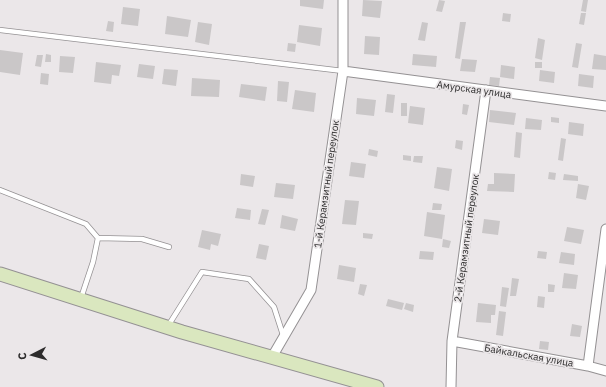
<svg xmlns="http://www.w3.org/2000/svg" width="606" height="387" viewBox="0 0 606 387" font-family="'IBM Plex Sans',sans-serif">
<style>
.building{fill:#cac7c8}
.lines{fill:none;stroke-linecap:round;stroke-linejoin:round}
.lane-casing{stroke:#949193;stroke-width:6}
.street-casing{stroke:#949193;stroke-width:11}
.secondary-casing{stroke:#949193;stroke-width:15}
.lane{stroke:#fff;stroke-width:4.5}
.street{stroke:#fff;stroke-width:9}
.secondary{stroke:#dae7bf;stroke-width:13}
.labels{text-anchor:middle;stroke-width:3.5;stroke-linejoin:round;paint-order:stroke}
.street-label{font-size:10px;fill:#2d2c2c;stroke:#ebe7e9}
</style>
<rect width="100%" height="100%" fill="#ebe7e9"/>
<path class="building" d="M300,0H324L323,9L300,6Z
M363,0L382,1L380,18L362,16Z
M439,0L445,1L442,12L436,11Z
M583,0H588L586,12L581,11Z
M123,7L140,9L138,26L121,24Z
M503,13L511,14L510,22L502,21Z
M581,13H586L584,25L579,24Z
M167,16L191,20L188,37L165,34Z
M108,21L114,22L113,32L106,31Z
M198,22L212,24L209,45L195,42Z
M422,22L428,23L425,41L418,40Z
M460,22H466L460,59L455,58Z
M299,25L322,28L320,46L297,42Z
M365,36L380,37L379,55L364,54Z
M538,38L545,40L542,60L535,58Z
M288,43L296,44L295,52L287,51Z
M576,43L582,44L578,68L572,67Z
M0,50L23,53L20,75L0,72Z
M46,54L51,55V62H45Z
M413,54L437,56L436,67L412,65Z
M594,54L606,56V70L592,69Z
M37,55H43L41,67L35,66Z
M60,56L75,57L73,73L59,72Z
M462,59L477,60L475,72L460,71Z
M96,62L121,65L119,76L112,75L111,84L94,82Z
M535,62H542V68H535Z
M139,64L155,66L153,79L137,77Z
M501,65L515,67L514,79L500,77Z
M164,69L178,70L176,86L162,84Z
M540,70L555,72L554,83L539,81Z
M41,73L49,74L48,85L40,84Z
M579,74L594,76L593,88L578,86Z
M490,77L500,78L499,86L489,85Z
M192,78L220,80L219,97L191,96Z
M278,81L289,82L287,102L277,101Z
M241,84L267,87L265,101L239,97Z
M295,90L316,93L314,112L292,109Z
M387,94L395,95L393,113L385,112Z
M357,98L376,100L374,116L356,114Z
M401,103H407V116H401Z
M463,104L469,105L467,115L462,114Z
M410,106L425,108L423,125L408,123Z
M490,110L516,113L514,125L489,122Z
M551,117L559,118V123L551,122Z
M526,118L542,120L541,130L525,129Z
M569,122L584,124L583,136L568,134Z
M516,132L522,133L520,158L514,157Z
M561,138L566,139L563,161L558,160Z
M456,140L463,141L462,150L455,148Z
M369,149L378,151L377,157L368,155Z
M403,155L411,156V161L403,160Z
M414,156H423L422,163L413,162Z
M351,162L366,164L364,178L349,176Z
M437,167L452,169L449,191L434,188Z
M549,172L556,173L555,180L548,179Z
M494,173L515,174L514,192L487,191L488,184H494Z
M241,174L255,176L253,187L240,185Z
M564,174L578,176V181L563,180Z
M276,183L295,185L293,199L274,197Z
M578,184L589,186L586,200L576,198Z
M345,200L359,201L356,225L342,224Z
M433,203L442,204L441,210H432Z
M237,208L251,210L250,220L235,218Z
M262,209L269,210L265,225L258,224Z
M427,212L445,215L442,239L424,236Z
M282,215L298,219L295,231L280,228Z
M484,219L500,221L498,235L482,233Z
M567,227L584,230L581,244L564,241Z
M202,230L221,234L218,246L211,244L210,250L198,247Z
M363,233L373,234L372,239L363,238Z
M443,239L451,241L449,248L442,247Z
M259,244L269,246L266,260L256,258Z
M420,251L434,252L433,260L419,259Z
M538,251L547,252L546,259L537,258Z
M561,252L575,254L574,265L559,263Z
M339,265L356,268L354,282L337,279Z
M564,273L578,275L576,289L562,288Z
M512,278L519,279L516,296H510Z
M360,284L367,285L364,296L358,294Z
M548,284L555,285L554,292H548Z
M502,287L509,288L506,307L500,306Z
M538,296L545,297L544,308L537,307Z
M388,299L404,303L402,310L386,306Z
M406,303L414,305L413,312L404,309Z
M478,303L496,305L495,315H491V323L476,322Z
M499,311L506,312L503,336L496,335Z
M572,324L582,326L580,337L570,336Z
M540,341L549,342L548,350L539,349Z"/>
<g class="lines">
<defs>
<path id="lane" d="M0,30L343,71
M0,190L86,224L98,238L93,262L81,298
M98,238L142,239L169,247
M168,326L202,272L249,279L274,307L283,335"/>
<path id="street" d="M343,71L606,106
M452,341L588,366L606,371
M272,357L311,290L343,71V0
M588,366L606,229
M451,387L452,341L486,90"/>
<path id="secondary" d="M0,274L182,332L377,387"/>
</defs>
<use href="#lane" class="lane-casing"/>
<use href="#street" class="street-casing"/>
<use href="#secondary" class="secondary-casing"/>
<use href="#lane" class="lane"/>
<use href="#street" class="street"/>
<use href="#secondary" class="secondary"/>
</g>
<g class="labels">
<g class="street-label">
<text transform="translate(474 89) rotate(8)" y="4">Амурская улица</text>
<text transform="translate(326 184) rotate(-82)" y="4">1-й Керамзитный переулок</text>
<text transform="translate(466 238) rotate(-82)" y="4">2-й Керамзитный переулок</text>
<text transform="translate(529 355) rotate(10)" y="4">Байкальская улица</text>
</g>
</g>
<g transform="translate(32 355) rotate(264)" stroke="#ebe7e9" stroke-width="3" paint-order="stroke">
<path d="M0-3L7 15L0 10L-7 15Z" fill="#2d2c2c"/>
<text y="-6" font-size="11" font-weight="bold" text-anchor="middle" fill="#2d2c2c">С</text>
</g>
</svg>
